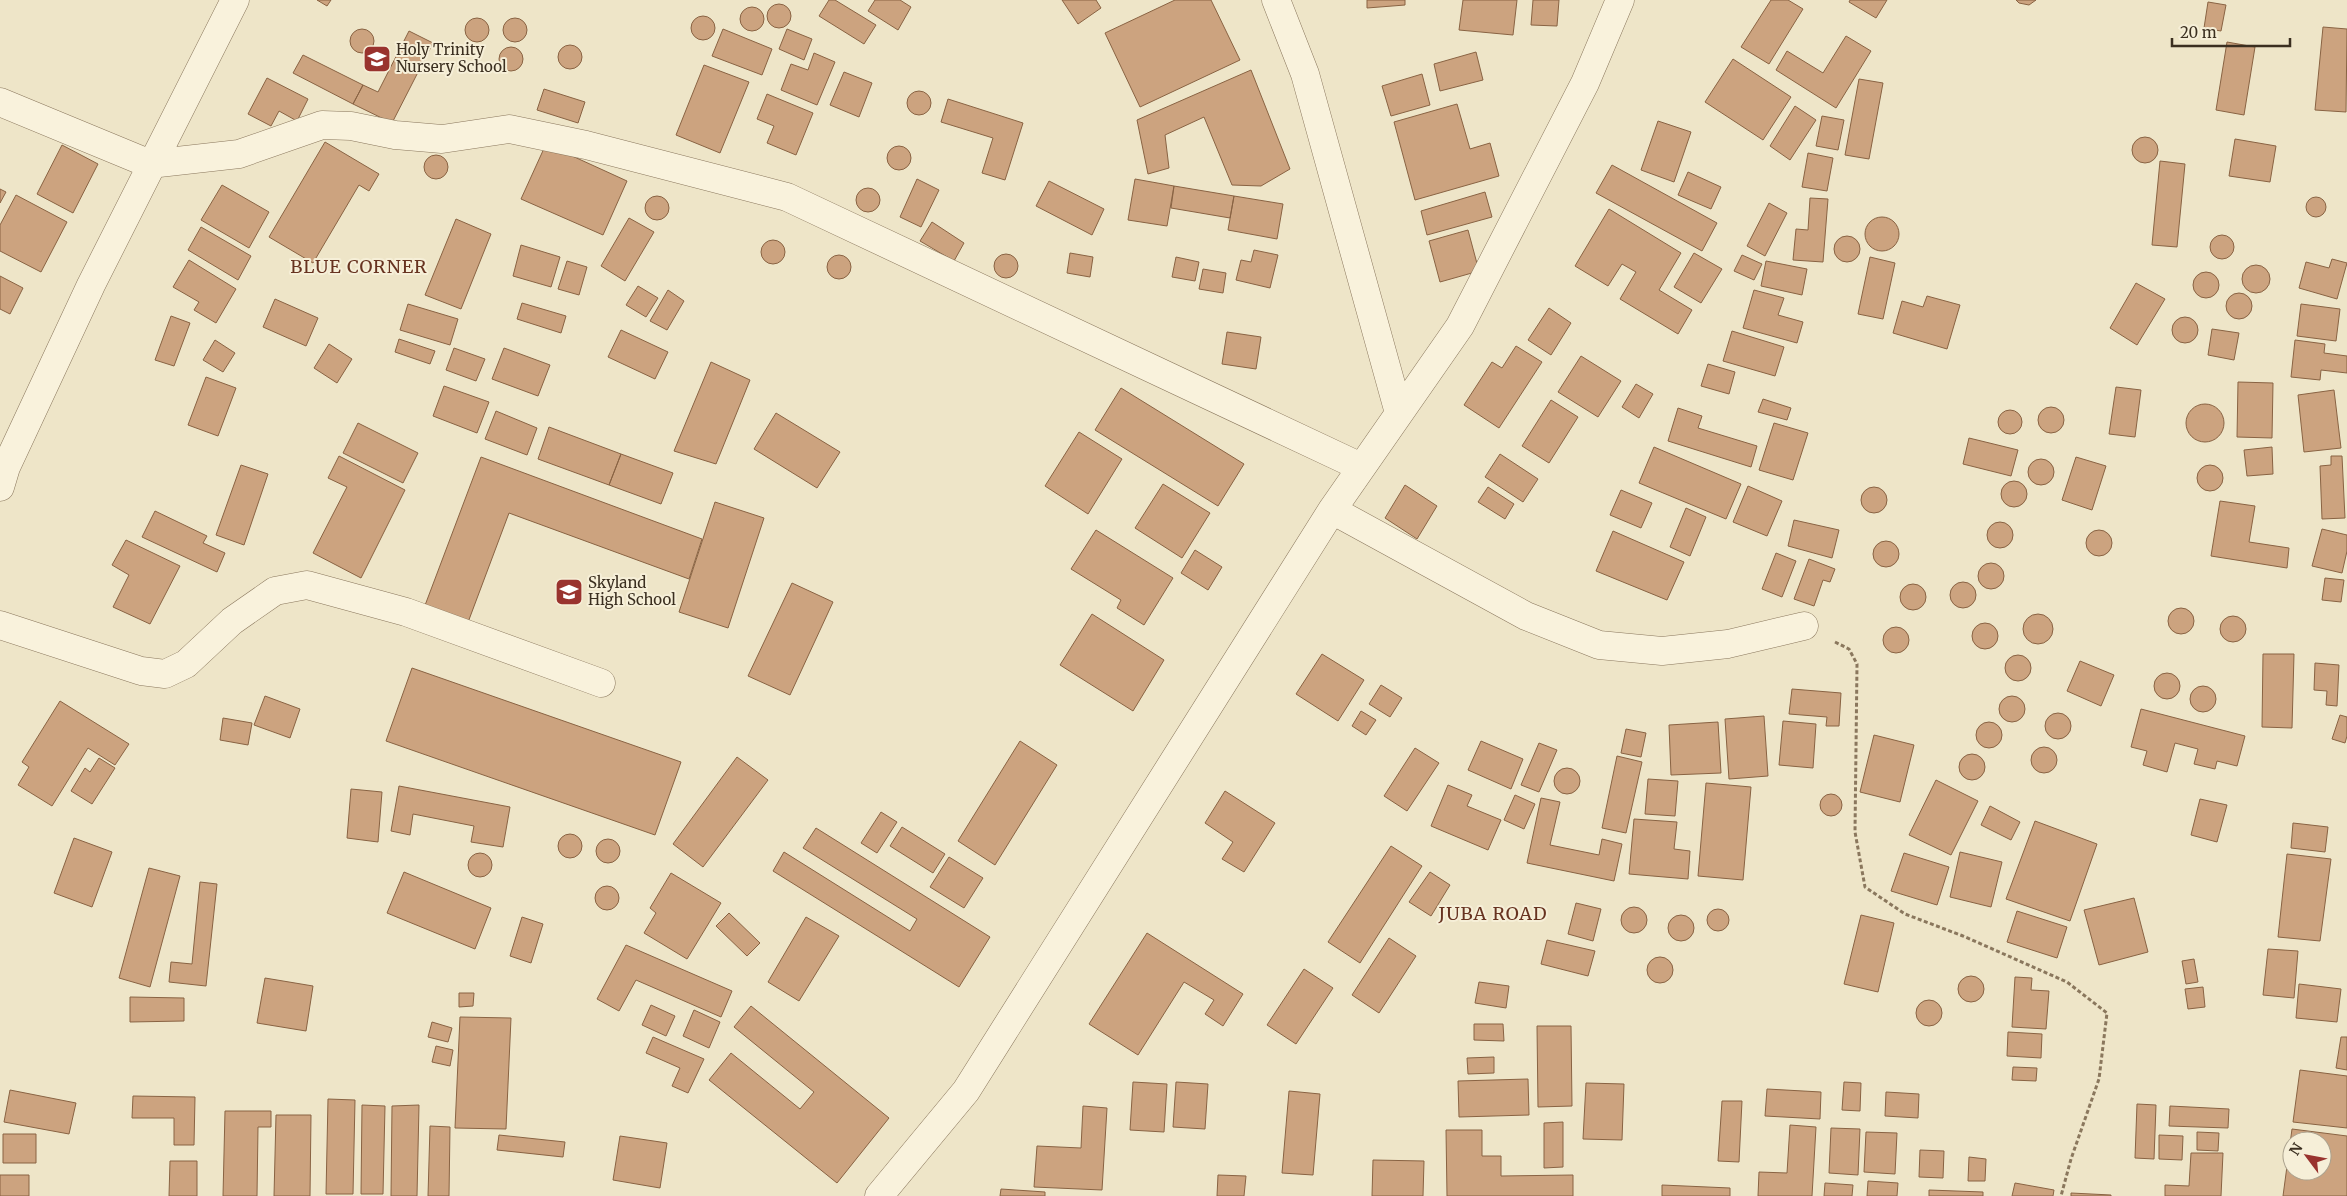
<svg xmlns="http://www.w3.org/2000/svg" width="2347" height="1196" viewBox="0 0 2347 1196" font-family="Merriweather,serif">
<style>
.building{fill:#cca37f;stroke:#896343;fill-rule:evenodd}
.lines{fill:none;stroke-linecap:round;stroke-linejoin:round}
.street-casing{stroke:#8a775d;stroke-width:29}
.path{stroke:#8a775d;stroke-width:3;stroke-dasharray:4 2.5;stroke-linecap:butt}
.street{stroke:#f9f2dc;stroke-width:28}
.labels{text-anchor:middle;stroke-width:4;stroke-linejoin:round;paint-order:stroke}
.poi-label{font-size:15px;fill:#3b2f20;stroke:#f6efd8;text-anchor:start}
.quarter-label{font-size:18px;letter-spacing:1px;fill:#673320;stroke:#f6efd8}
</style>
<rect width="100%" height="100%" fill="#eee5c8"/>
<path class="building" d="M317,0H331L327,6Z
M829,0H835L876,25L864,44L819,16Z
M875,0H900L911,7L898,30L868,11Z
M1062,0H1096L1101,8L1078,24Z
M1175,0H1211L1240,60L1140,107L1105,33Z
M1367,0H1405V5L1367,8Z
M1463,0H1517L1513,35L1459,30Z
M1533,0H1559L1557,26L1531,25Z
M1771,0H1788L1803,9L1769,64L1741,47Z
M1850,0H1887L1876,18L1849,2Z
M2016,0H2036L2029,5L2019,3Z
M2208,2L2226,5L2221,31L2204,28Z
M767 16a12 12 0 1 1 24 0a12 12 0 1 1-24 0Z
M740 19a12 12 0 1 1 24 0a12 12 0 1 1-24 0Z
M691 28a12 12 0 1 1 24 0a12 12 0 1 1-24 0Z
M503 30a12 12 0 1 1 24 0a12 12 0 1 1-24 0Z
M465 30a12 12 0 1 1 24 0a12 12 0 1 1-24 0Z
M2323,27L2347,29L2346,112L2315,110Z
M723,29L772,49L762,75L712,56Z
M787,29L812,39L804,60L779,49Z
M350 41a12 12 0 1 1 24 0a12 12 0 1 1-24 0Z
M409,31L433,43L392,123L353,104L363,85L378,92Z
M1846,36L1871,51L1836,108L1776,70L1787,51L1823,73Z
M2227,42L2255,47L2244,115L2216,110Z
M558 57a12 12 0 1 1 24 0a12 12 0 1 1-24 0Z
M499 59a12 12 0 1 1 24 0a12 12 0 1 1-24 0Z
M1476,52L1483,80L1440,91L1434,64Z
M814,53L835,62L817,105L781,90L791,64L808,70Z
M303,55L363,85L353,104L293,73Z
M1733,59L1791,97L1763,140L1705,102Z
M704,65L749,82L720,153L676,135Z
M1251,70L1290,169L1261,186L1232,185L1204,117L1165,135L1169,168L1148,174L1137,120Z
M844,72L872,83L859,117L830,105Z
M1422,74L1430,105L1391,116L1382,86Z
M267,78L308,99L297,121L279,111L271,126L248,114Z
M1859,79L1883,83L1869,159L1845,155Z
M544,89L585,102L578,123L537,110Z
M907 103a12 12 0 1 1 24 0a12 12 0 1 1-24 0Z
M767,94L813,113L796,155L767,143L774,126L757,119Z
M948,99L1023,123L1005,180L982,173L993,138L941,122Z
M1457,104L1470,149L1490,143L1499,176L1415,200L1394,122Z
M1795,106L1816,120L1790,160L1770,146Z
M1822,116L1844,120L1838,150L1816,146Z
M1658,121L1691,132L1674,182L1641,170Z
M2132 150a13 13 0 1 1 26 0a13 13 0 1 1-26 0Z
M2235,139L2276,146L2270,182L2229,176Z
M325,142L379,174L369,191L359,185L313,263L269,237Z
M546,144L627,181L603,235L521,199Z
M62,145L98,164L73,213L37,194Z
M887 158a12 12 0 1 1 24 0a12 12 0 1 1-24 0Z
M1808,153L1833,158L1827,191L1802,187Z
M424 167a12 12 0 1 1 24 0a12 12 0 1 1-24 0Z
M2160,161L2185,164L2177,247L2152,245Z
M1612,165L1717,223L1702,251L1596,193Z
M1688,172L1721,187L1711,209L1678,195Z
M917,179L939,190L921,227L900,217Z
M1135,179L1174,186L1167,226L1128,220Z
M1049,181L1104,209L1092,235L1036,206Z
M222,185L269,212L249,248L201,220Z
M1174,186L1234,196L1230,218L1171,208Z
M856 200a12 12 0 1 1 24 0a12 12 0 1 1-24 0Z
M0,189L6,192L0,203Z
M1485,192L1492,217L1427,235L1421,211Z
M16,195L67,222L41,272L0,251V225Z
M1234,196L1283,204L1277,239L1228,230Z
M645 208a12 12 0 1 1 24 0a12 12 0 1 1-24 0Z
M2306 207a10 10 0 1 1 20 0a10 10 0 1 1-20 0Z
M1810,198L1828,199L1823,262L1793,260L1796,229L1808,230Z
M1769,203L1787,213L1765,256L1747,246Z
M1609,209L1681,253L1659,290L1692,310L1678,334L1620,299L1636,272L1622,264L1608,286L1575,266Z
M1865 234a17 17 0 1 1 34 0a17 17 0 1 1-34 0Z
M629,218L654,232L625,281L601,266Z
M456,219L491,234L461,309L425,295Z
M932,222L964,243L954,261L920,241Z
M201,227L251,256L238,280L188,250Z
M1468,230L1479,271L1440,282L1429,241Z
M2210 247a12 12 0 1 1 24 0a12 12 0 1 1-24 0Z
M1834 249a13 13 0 1 1 26 0a13 13 0 1 1-26 0Z
M761 252a12 12 0 1 1 24 0a12 12 0 1 1-24 0Z
M521,245L560,257L551,287L513,276Z
M1254,250L1278,255L1270,288L1236,280L1241,260L1251,262Z
M1070,253L1093,257L1090,277L1067,273Z
M1694,253L1722,269L1701,303L1674,287Z
M994 266a12 12 0 1 1 24 0a12 12 0 1 1-24 0Z
M827 267a12 12 0 1 1 24 0a12 12 0 1 1-24 0Z
M1742,255L1762,264L1754,280L1734,271Z
M1176,257L1199,262L1195,281L1172,277Z
M1870,257L1895,263L1883,319L1858,314Z
M2332,259L2347,263L2337,299L2299,288L2306,262L2329,268Z
M189,260L236,289L216,323L194,310L199,302L173,287Z
M567,261L587,267L579,295L558,289Z
M1766,261L1807,269L1802,295L1761,286Z
M2242 279a14 14 0 1 1 28 0a14 14 0 1 1-28 0Z
M1203,269L1226,273L1223,293L1199,289Z
M2193 285a13 13 0 1 1 26 0a13 13 0 1 1-26 0Z
M0,276L23,288L10,314L0,309Z
M2136,283L2165,299L2137,345L2110,328Z
M638,286L658,298L646,317L626,305Z
M668,290L684,301L667,330L650,321Z
M1754,290L1784,298L1778,315L1803,322L1797,343L1743,328Z
M2226 306a13 13 0 1 1 26 0a13 13 0 1 1-26 0Z
M1927,296L1960,305L1947,349L1893,333L1902,301L1923,307Z
M275,299L318,318L306,346L263,327Z
M522,303L566,316L561,333L517,319Z
M408,304L458,319L450,345L400,330Z
M2301,304L2340,309L2336,341L2297,336Z
M1549,308L1571,323L1551,355L1528,340Z
M171,316L190,323L174,366L155,360Z
M2172 330a13 13 0 1 1 26 0a13 13 0 1 1-26 0Z
M2212,329L2239,333L2234,360L2208,355Z
M621,330L668,352L655,379L608,357Z
M1732,331L1784,347L1775,376L1723,361Z
M1227,332L1261,337L1256,369L1222,364Z
M399,339L435,351L430,364L395,352Z
M215,340L235,353L223,372L203,360Z
M2295,340L2325,344L2324,353L2347,356V373L2321,370L2320,380L2291,377Z
M329,344L352,359L337,383L314,368Z
M1516,346L1542,362L1499,428L1464,405L1492,362L1502,368Z
M454,348L485,359L476,381L446,370Z
M504,348L550,365L538,396L492,379Z
M1581,356L1621,381L1598,417L1558,392Z
M711,362L750,380L716,464L674,451Z
M1708,364L1735,372L1729,394L1701,386Z
M206,377L236,388L218,436L188,425Z
M2238,382L2273,383L2272,438L2237,437Z
M1636,384L1653,394L1639,418L1622,407Z
M444,386L489,402L477,433L433,416Z
M2116,387L2141,390L2135,437L2109,434Z
M1121,388L1244,464L1218,506L1095,430Z
M2334,390L2341,448L2304,452L2298,395Z
M1763,399L1791,408L1787,420L1758,412Z
M1551,400L1578,417L1549,463L1522,446Z
M2186 423a19 19 0 1 1 38 0a19 19 0 1 1-38 0Z
M2038 420a13 13 0 1 1 26 0a13 13 0 1 1-26 0Z
M1678,408L1702,416L1698,428L1757,446L1751,467L1668,441Z
M1998 422a12 12 0 1 1 24 0a12 12 0 1 1-24 0Z
M496,411L537,428L527,455L485,439Z
M776,413L840,452L817,488L754,449Z
M358,423L418,453L403,483L343,453Z
M1774,423L1808,433L1793,480L1759,470Z
M549,427L621,454L609,485L538,459Z
M1079,432L1122,459L1088,514L1045,486Z
M1969,438L2018,450L2011,476L1963,464Z
M1654,447L1741,484L1726,519L1639,483Z
M2272,447L2273,474L2247,476L2244,450Z
M621,454L673,473L661,504L609,485Z
M1500,454L1538,479L1523,502L1485,477Z
M339,456L405,490L361,578L313,553L347,487L328,478Z
M2331,456H2342L2345,518L2322,519L2320,466L2331,465Z
M481,457L702,539L689,579L509,513L467,625L424,608Z
M2076,457L2106,466L2092,510L2062,500Z
M2028 472a13 13 0 1 1 26 0a13 13 0 1 1-26 0Z
M2197 478a13 13 0 1 1 26 0a13 13 0 1 1-26 0Z
M241,465L268,474L244,545L216,535Z
M2001 494a13 13 0 1 1 26 0a13 13 0 1 1-26 0Z
M1163,484L1210,513L1182,558L1135,528Z
M1405,485L1437,506L1417,539L1385,518Z
M1748,486L1782,501L1767,536L1733,522Z
M1861 500a13 13 0 1 1 26 0a13 13 0 1 1-26 0Z
M1488,487L1514,504L1505,519L1478,502Z
M1621,490L1652,503L1641,528L1610,515Z
M2220,501L2255,506L2249,542L2289,548L2287,568L2211,556Z
M715,502L764,518L728,628L679,612Z
M1686,508L1706,517L1690,556L1670,547Z
M155,511L207,536L203,543L225,553L217,572L142,537Z
M1794,520L1839,530L1832,558L1788,546Z
M1987 535a13 13 0 1 1 26 0a13 13 0 1 1-26 0Z
M2322,529L2347,535V551L2342,573L2312,566Z
M2086 543a13 13 0 1 1 26 0a13 13 0 1 1-26 0Z
M1096,530L1173,578L1144,625L1117,608L1121,600L1071,569Z
M1613,531L1684,562L1667,600L1596,571Z
M126,540L180,566L150,624L113,607L129,575L112,565Z
M1873 554a13 13 0 1 1 26 0a13 13 0 1 1-26 0Z
M1195,550L1222,567L1208,590L1181,573Z
M1776,553L1796,561L1782,597L1762,589Z
M1809,559L1835,569L1830,582L1823,580L1814,606L1794,599Z
M1978 576a13 13 0 1 1 26 0a13 13 0 1 1-26 0Z
M2325,578L2344,580L2341,602L2322,600Z
M1950 595a13 13 0 1 1 26 0a13 13 0 1 1-26 0Z
M792,583L833,602L790,695L748,676Z
M1900 597a13 13 0 1 1 26 0a13 13 0 1 1-26 0Z
M2168 621a13 13 0 1 1 26 0a13 13 0 1 1-26 0Z
M2023 629a15 15 0 1 1 30 0a15 15 0 1 1-30 0Z
M1092,614L1164,660L1133,711L1060,665Z
M2220 629a13 13 0 1 1 26 0a13 13 0 1 1-26 0Z
M1972 636a13 13 0 1 1 26 0a13 13 0 1 1-26 0Z
M1883 640a13 13 0 1 1 26 0a13 13 0 1 1-26 0Z
M1322,654L1364,680L1338,721L1296,694Z
M2263,654H2294L2292,728L2262,727Z
M2005 668a13 13 0 1 1 26 0a13 13 0 1 1-26 0Z
M2080,661L2114,675L2101,706L2067,691Z
M2315,663L2339,665L2337,706L2326,705L2327,691L2314,690Z
M412,668L681,762L655,835L386,741Z
M2154 686a13 13 0 1 1 26 0a13 13 0 1 1-26 0Z
M1381,685L1402,698L1390,717L1369,704Z
M2190 699a13 13 0 1 1 26 0a13 13 0 1 1-26 0Z
M1792,689L1841,693L1839,726H1826L1827,717L1789,714Z
M1999 709a13 13 0 1 1 26 0a13 13 0 1 1-26 0Z
M265,696L300,709L290,738L254,725Z
M60,701L129,744L115,765L88,748L52,806L18,785L29,767L22,762Z
M2141,709L2245,736L2237,766L2217,761L2215,769L2194,764L2198,749L2175,743L2167,772L2143,765L2147,751L2131,747Z
M1361,711L1376,720L1366,735L1352,726Z
M2045 726a13 13 0 1 1 26 0a13 13 0 1 1-26 0Z
M2340,715L2347,717V736L2345,743L2332,739Z
M1764,716L1768,776L1729,779L1725,719Z
M223,718L252,723L248,745L220,740Z
M1783,721L1816,724L1813,768L1779,765Z
M1976 735a13 13 0 1 1 26 0a13 13 0 1 1-26 0Z
M1718,722L1721,773L1671,775L1669,725Z
M1626,729L1646,733L1641,757L1621,753Z
M1874,735L1914,745L1900,802L1860,792Z
M1020,741L1057,765L995,865L958,841Z
M1481,741L1523,759L1511,789L1468,770Z
M1539,743L1557,750L1539,792L1521,785Z
M2031 760a13 13 0 1 1 26 0a13 13 0 1 1-26 0Z
M1415,748L1439,763L1407,811L1384,796Z
M1959 767a13 13 0 1 1 26 0a13 13 0 1 1-26 0Z
M1617,756L1642,762L1626,833L1602,828Z
M737,757L768,780L703,867L673,844Z
M99,758L115,768L92,804L71,791L85,768L90,772Z
M1554 781a13 13 0 1 1 26 0a13 13 0 1 1-26 0Z
M1648,779L1678,781L1675,816L1645,814Z
M1936,780L1978,801L1951,855L1909,835Z
M1706,783L1751,787L1743,880L1698,876Z
M1448,785L1472,795L1467,806L1501,820L1488,850L1431,826Z
M399,786L510,807L503,847L471,842L474,826L413,814L410,835L391,831Z
M351,789L382,792L378,842L347,838Z
M1225,791L1275,823L1244,872L1222,859L1233,842L1205,823Z
M1820 805a11 11 0 1 1 22 0a11 11 0 1 1-22 0Z
M1515,795L1535,804L1524,829L1504,820Z
M1541,798L1560,802L1550,845L1599,855L1602,839L1622,844L1614,881L1527,863Z
M2200,799L2227,805L2217,842L2191,835Z
M1990,806L2020,822L2011,840L1981,825Z
M881,812L897,822L877,853L861,843Z
M1634,819L1677,822L1674,849L1690,851L1688,879L1629,874Z
M2035,821L2097,844L2070,921L2006,899Z
M2293,823L2328,827L2325,852L2291,848Z
M902,827L945,854L933,873L890,846Z
M816,828L990,937L959,987L773,871L784,852L910,931L917,919L803,848Z
M558 846a12 12 0 1 1 24 0a12 12 0 1 1-24 0Z
M74,838L112,852L92,907L54,893Z
M596 851a12 12 0 1 1 24 0a12 12 0 1 1-24 0Z
M1391,846L1422,866L1360,963L1328,942Z
M1960,852L2002,862L1991,907L1950,897Z
M1904,853L1949,867L1937,905L1891,891Z
M468 865a12 12 0 1 1 24 0a12 12 0 1 1-24 0Z
M2287,854L2331,859L2320,941L2278,937Z
M949,857L983,878L964,908L930,887Z
M149,868L180,876L150,987L119,978Z
M404,872L491,908L475,949L387,913Z
M1430,872L1450,885L1431,916L1409,902Z
M671,873L721,903L687,959L644,933L656,913L650,908Z
M200,882L217,884L206,986L169,982L171,962L192,964Z
M595 898a12 12 0 1 1 24 0a12 12 0 1 1-24 0Z
M2134,898L2148,952L2099,965L2084,910Z
M1576,903L1601,909L1593,941L1568,934Z
M1621 920a13 13 0 1 1 26 0a13 13 0 1 1-26 0Z
M1707 920a11 11 0 1 1 22 0a11 11 0 1 1-22 0Z
M2017,911L2067,927L2057,958L2007,942Z
M729,913L760,943L747,956L716,926Z
M1861,915L1894,923L1878,992L1844,984Z
M1668 928a13 13 0 1 1 26 0a13 13 0 1 1-26 0Z
M522,917L543,924L531,963L510,956Z
M806,917L839,936L799,1001L768,982Z
M1147,933L1243,994L1223,1026L1205,1014L1214,1000L1184,982L1138,1055L1089,1024Z
M1389,938L1416,956L1379,1013L1352,995Z
M1547,940L1595,951L1588,976L1541,964Z
M626,945L732,991L721,1017L636,980L619,1011L597,999Z
M2268,949L2298,951L2294,998L2263,995Z
M1647 970a13 13 0 1 1 26 0a13 13 0 1 1-26 0Z
M2194,959L2198,982L2186,984L2182,961Z
M1304,969L1333,988L1296,1044L1267,1025Z
M1958 989a13 13 0 1 1 26 0a13 13 0 1 1-26 0Z
M2015,977L2032,978L2031,990L2049,991L2046,1029L2012,1027Z
M265,978L313,986L306,1031L257,1023Z
M1479,982L1509,986L1506,1008L1475,1003Z
M2299,984L2341,989L2337,1022L2296,1018Z
M2203,987L2205,1007L2188,1009L2185,989Z
M459,993H474L473,1006L459,1007Z
M130,997L184,998V1021L130,1022Z
M1916 1013a13 13 0 1 1 26 0a13 13 0 1 1-26 0Z
M651,1005L675,1016L666,1036L642,1025Z
M751,1006L889,1118L837,1183L709,1080L731,1053L800,1109L814,1092L734,1027Z
M694,1010L720,1022L709,1048L683,1036Z
M460,1017L511,1018L506,1129L455,1128Z
M432,1022L452,1028L448,1042L428,1037Z
M1474,1024H1503L1504,1041L1474,1040Z
M1537,1026H1571L1572,1106L1538,1107Z
M2008,1032L2042,1034L2041,1058L2007,1056Z
M653,1037L704,1059L688,1093L672,1086L680,1068L646,1053Z
M2341,1037H2347V1070L2336,1068Z
M436,1046L453,1050L450,1066L432,1062Z
M1494,1057V1073L1468,1074L1467,1058Z
M2013,1067L2037,1068L2036,1081L2012,1080Z
M2300,1070L2347,1076V1128L2293,1122Z
M1528,1079L1529,1115L1459,1117L1458,1081Z
M1133,1082L1167,1084L1164,1132L1130,1130Z
M1176,1082L1208,1084L1205,1129L1173,1127Z
M1844,1082L1861,1083L1860,1111L1842,1110Z
M1586,1083L1624,1084L1622,1140L1583,1139Z
M1767,1089L1821,1092L1820,1119L1765,1116Z
M10,1090L76,1103L69,1134L4,1122Z
M1289,1091L1320,1094L1313,1175L1282,1173Z
M1886,1092L1919,1094L1918,1118L1885,1116Z
M133,1096L195,1097L194,1145H174V1118H132Z
M328,1099L355,1100L353,1194H326Z
M1722,1101H1742L1739,1162L1718,1161Z
M2137,1104L2156,1105L2154,1159L2135,1158Z
M362,1105L385,1106L383,1194H361Z
M419,1105L417,1196H391L392,1106Z
M1083,1106L1107,1108L1102,1190L1034,1187L1037,1146L1081,1148Z
M2170,1106L2229,1109L2228,1128L2169,1126Z
M225,1111H271V1127H258L257,1196H223Z
M276,1115H311L310,1196H274Z
M1563,1122V1167L1544,1168V1123Z
M1790,1125L1816,1127L1812,1196H1758L1759,1172L1787,1173Z
M430,1126L450,1127L449,1196H428Z
M1831,1128L1860,1129L1858,1175L1829,1173Z
M2292,1129L2347,1136V1196H2283ZM2292,1141H2322V1171H2292Z
M1446,1130H1482V1156H1501V1176L1573,1175V1196H1447Z
M1866,1132L1897,1133L1895,1174L1864,1172Z
M2197,1132L2219,1133L2218,1151L2197,1150Z
M3,1134H36V1163H3Z
M499,1135L565,1142L563,1157L497,1150Z
M2159,1135L2183,1136L2182,1160L2159,1159Z
M620,1136L667,1143L660,1188L613,1180Z
M1920,1150L1944,1151L1943,1178L1919,1177Z
M2191,1153H2223L2221,1196H2165V1185L2189,1186Z
M1969,1157L1986,1159L1985,1181H1968Z
M1373,1160L1424,1161L1423,1196H1372Z
M170,1161H197V1196H169Z
M0,1175H29V1196H0Z
M1218,1175L1246,1176L1244,1196H1217Z
M1868,1181L1898,1183L1897,1196H1867Z
M1825,1183L1853,1185L1852,1196H1824Z
M2015,1183L2054,1190L2053,1196H2012Z
M1662,1185L1730,1188V1196H1662Z
M1001,1189L1045,1192V1196H1000Z
M1929,1190L1983,1192V1196H1929Z
M2071,1193L2111,1195V1196H2071Z"/>
<g class="lines">
<defs>
<path id="street" d="M1276,0L1305,74L1399,413
M0,102L150,164L239,154L322,125L351,126L395,135L442,139L509,129L586,145L787,197L1361,467
M0,487L6,467L91,285L235,0
M1332,510L1526,616L1599,645L1662,651L1728,644L1804,626
M0,625L141,671L165,674L186,664L232,621L275,591L307,585L406,612L601,683
M879,1196L966,1091L1332,510L1460,326L1585,83L1620,0"/>
</defs>
<use href="#street" class="street-casing"/>
<path class="path" d="M1835,642L1849,649L1857,664L1855,832L1865,887L1905,914L1963,936L2067,982L2107,1013L2099,1079L2071,1159L2061,1196"/>
<use href="#street" class="street"/>
</g>
<defs>
<symbol id="school-square" viewBox="-11 -11 22 22"><rect x="-9" y="-9" width="18" height="18" rx="4" fill="#99332e" stroke="#f6efd8"/><path d="M0-5L7-2L0 1L-7-2ZM-4 1L0 2.5L4 1V4Q0 6-4 4Z" fill="#fff"/></symbol>
</defs>
<g fill-rule="evenodd">
<use href="#school-square" x="361" y="43" width="32" height="32"/>
<use href="#school-square" x="553" y="576" width="32" height="32"/>
</g>
<g class="labels">
<g class="poi-label">
<text x="396" y="55">Holy Trinity<tspan x="396" dy="17">Nursery School</tspan></text>
<text x="588" y="588">Skyland<tspan x="588" dy="17">High School</tspan></text>
</g>
<g class="quarter-label">
<text x="359" y="273">BLUE CORNER</text>
<text x="1493" y="920">JUBA ROAD</text>
</g>
</g>
<g transform="translate(2307 1156) rotate(302)"><circle r="24" fill="#f6efd8" stroke="#aba28e"/>
<path d="M0-4L9 19L0 12L-9 19Z" fill="#99332e"/>
<text y="-8" font-size="14" font-weight="bold" text-anchor="middle" fill="#3b2f20">N</text>
</g>
<path d="M2172 38v8h118v-8" fill="none" stroke="#3b2f20" stroke-width="2.5"/>
<text x="2180" y="38" font-size="15" fill="#3b2f20" stroke="#f6efd8" stroke-width="4" paint-order="stroke">20 m</text>
</svg>
